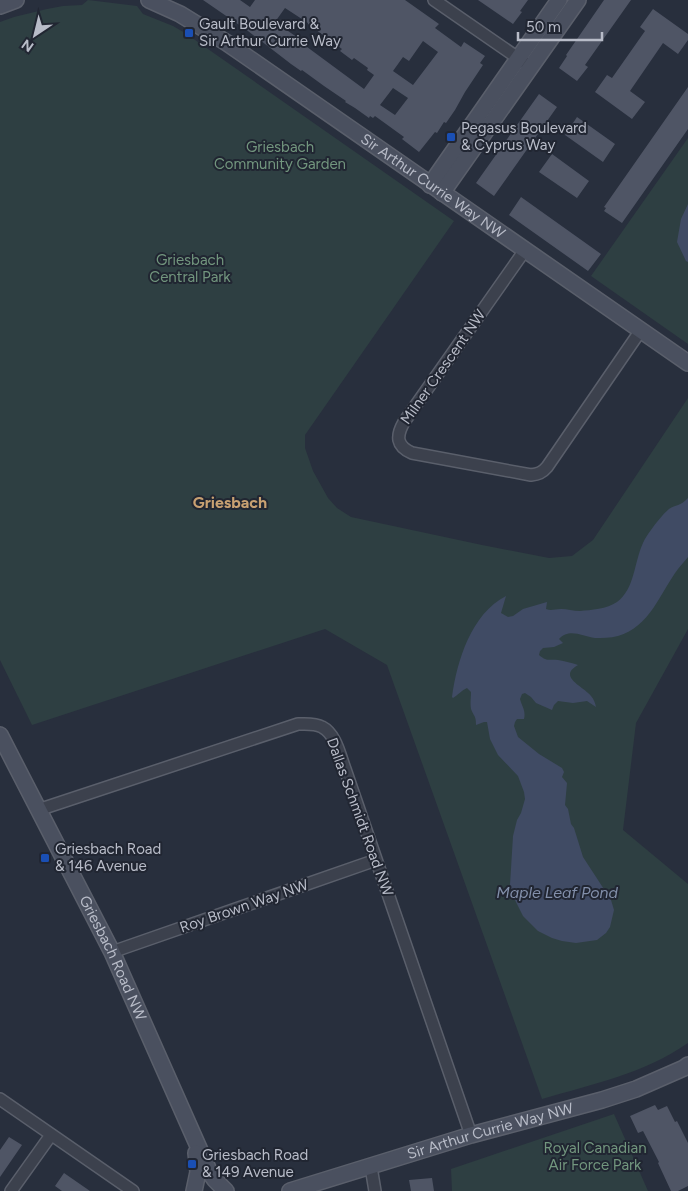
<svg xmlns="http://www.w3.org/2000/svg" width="688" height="1191" viewBox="0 0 688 1191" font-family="Figtree,sans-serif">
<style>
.green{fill:#2e3f42}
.water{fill:#404b64}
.building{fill:#4f5565;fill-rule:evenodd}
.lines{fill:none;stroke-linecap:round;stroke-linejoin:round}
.street-casing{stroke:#5a5f6b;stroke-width:14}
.secondary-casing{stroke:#5a5f6b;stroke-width:18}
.street{stroke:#3c414d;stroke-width:11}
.secondary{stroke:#4a505f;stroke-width:15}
.transit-dot{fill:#1a4fb4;stroke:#212632;stroke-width:2}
.labels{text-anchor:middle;stroke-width:4;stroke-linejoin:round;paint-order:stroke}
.poi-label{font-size:15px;fill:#b8bcc8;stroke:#212632;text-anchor:start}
.park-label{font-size:15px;fill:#72967e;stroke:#212632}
.street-label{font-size:15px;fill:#b8bcc8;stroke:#212632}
.neighbourhood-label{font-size:16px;font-weight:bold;fill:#c9a172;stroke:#212632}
.water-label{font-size:16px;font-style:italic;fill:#8390ab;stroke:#212632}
</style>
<rect width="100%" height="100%" fill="#282f3d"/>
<path class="green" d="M88,0L137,6L143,14L173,26L185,33L454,221L305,435V448L313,471L328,498L337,508L351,517L482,545L549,558L572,556L593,540L688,398V629L636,723L623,830L688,884V1043C643,1074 593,1084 542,1099L387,665L325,629L32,725L0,660V22L14,17L47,9L63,6L82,5Z
M688,138V344L591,276Z
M614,1114L648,1191H452L451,1169Z"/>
<path class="water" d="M688,204V262L686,261L677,242L681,219Z
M688,498V557C685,561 681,565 678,569C660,593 650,627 618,636C610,638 602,638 595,638C582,636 569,628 559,639L563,643L554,647L543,648L540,651L539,655C547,662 549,659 558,660C565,661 572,663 578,665C557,677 583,686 591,696C594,699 595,703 596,707L587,701L573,703L558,701L554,705L552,710L536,703L531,697L525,693L522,694L520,699C522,707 526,710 524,719H517L515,722L514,726L518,737L539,754L562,768L564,772L562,777L567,783L565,805L568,809L571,824L574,828L583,857L611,900L614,910L610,927L606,933L597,940L576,943L562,941L552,938L538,931L523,916L513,896L510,885L513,836L517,820L521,813L525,799L524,792L518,776L498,755L490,739L487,722H484L476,725C476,715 474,717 471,709C470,703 471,698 471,692L467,688C462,690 458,695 453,698L452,697C457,661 471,614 506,596L501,613L508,617L513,616L523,609L547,602L546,609C551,611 555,609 561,609C567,609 573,611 580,611C591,610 607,609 617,602C635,589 634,562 643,543C645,538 648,534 651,530C656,523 662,515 669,509C676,504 680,507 688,498Z"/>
<path class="building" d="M203,0H240L250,7L255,0H405L439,24L435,28L461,47L464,42L485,56L480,63L483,65L465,92L455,110L446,123L444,122L437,133L435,132L419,152L402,139L404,137L375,116L373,118L370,116L369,118L355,108L345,102L346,101L324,86L302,70L301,71L291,64L248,31ZM285,8L308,23V24L342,49L340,51L352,60L354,58L368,68L367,70L374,75L364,89L303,44L304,42L275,22ZM423,41L438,52L413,85L393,71L403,57L409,61ZM393,88L408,98L395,115L380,105Z
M478,0H528L520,11L522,12L513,24Z
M604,0H631L585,65L588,67L577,81L559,68L567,56L566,55Z
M653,9L688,34V40L678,54L663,43L630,91L645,102L632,119L595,92L607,75L612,78L645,31L640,27Z
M688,87V129L622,223L604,211L606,208L604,207Z
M539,94L557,107L494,196L476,183Z
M577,117L615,144L603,162L565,135Z
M552,154L589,181L577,198L539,172Z
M521,197L601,254L588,271L509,215Z
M655,1105L658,1110L667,1106L675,1122L677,1121L688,1143V1186L678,1191H671L658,1163L659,1162L643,1131L638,1133L630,1116Z
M9,1137L22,1145L0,1177V1150Z
M64,1173L90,1191H62L55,1186Z
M432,1178L434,1191H411L409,1180Z"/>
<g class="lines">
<defs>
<path id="street" d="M434,0L531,67
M525,250L404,422C396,436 396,446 412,453L531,475C538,474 542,473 547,467L641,330
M38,810L298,724C306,724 315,723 322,727C336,734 340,756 345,769L471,1135
M112,952L376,860
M0,1099L133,1191
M371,1167L375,1191
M11,1191L51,1135"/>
<g id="secondary">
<path id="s1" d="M149,0L180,14L227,43L688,363"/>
<path d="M0,6L16,0"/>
<path d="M430,185L559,0"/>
<path d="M442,193L578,0"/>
<path id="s2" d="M0,735L112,952L210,1173L215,1180L226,1191"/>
<path d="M194,1191L198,1172L196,1153"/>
<path id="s3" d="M290,1191L471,1135L602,1100L636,1089L684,1068L688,1065"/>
</g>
</defs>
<use href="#street" class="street-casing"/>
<use href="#secondary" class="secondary-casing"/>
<use href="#street" class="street"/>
<use href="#secondary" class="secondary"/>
</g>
<g class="transit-dot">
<rect x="184" y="28" width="10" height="10" rx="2.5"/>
<rect x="446" y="132" width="10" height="10" rx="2.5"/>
<rect x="40" y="853" width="10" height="10" rx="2.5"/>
<rect x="187" y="1159" width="10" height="10" rx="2.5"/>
</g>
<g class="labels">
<g class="poi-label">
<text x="199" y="29">Gault Boulevard &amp;<tspan x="199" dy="17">Sir Arthur Currie Way</tspan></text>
<text x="461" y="133">Pegasus Boulevard<tspan x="461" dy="17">&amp; Cyprus Way</tspan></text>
<text x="55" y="854">Griesbach Road<tspan x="55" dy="17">&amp; 146 Avenue</tspan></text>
<text x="202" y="1160">Griesbach Road<tspan x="202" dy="17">&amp; 149 Avenue</tspan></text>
</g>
<g class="park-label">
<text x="280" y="152">Griesbach<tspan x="280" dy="17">Community Garden</tspan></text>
<text x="190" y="265">Griesbach<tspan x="190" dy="17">Central Park</tspan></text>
<text x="595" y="1153">Royal Canadian<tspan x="595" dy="17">Air Force Park</tspan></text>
</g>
<g class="street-label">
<text dy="5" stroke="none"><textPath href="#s1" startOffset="340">Sir Arthur Currie Way NW</textPath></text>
<text transform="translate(443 367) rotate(-55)" y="5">Milner Crescent NW</text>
<text transform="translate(360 817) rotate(70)" y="5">Dallas Schmidt Road NW</text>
<text transform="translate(244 906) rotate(-19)" y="5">Roy Brown Way NW</text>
<text dy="5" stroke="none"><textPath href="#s2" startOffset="250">Griesbach Road NW</textPath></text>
<text dy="5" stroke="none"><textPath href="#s3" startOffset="209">Sir Arthur Currie Way NW</textPath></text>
</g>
<g class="neighbourhood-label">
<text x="230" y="508">Griesbach</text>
</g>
<g class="water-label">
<text x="557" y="898">Maple Leaf Pond</text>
</g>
</g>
<g transform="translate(35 35) rotate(215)" stroke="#212632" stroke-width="4" paint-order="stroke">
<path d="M0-4L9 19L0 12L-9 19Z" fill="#b8bcc8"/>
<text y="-8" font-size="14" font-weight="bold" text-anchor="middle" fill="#b8bcc8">N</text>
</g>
<path d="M518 32v8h84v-8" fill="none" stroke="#b8bcc8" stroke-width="2.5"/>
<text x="526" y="32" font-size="15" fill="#b8bcc8" stroke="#212632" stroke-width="4" paint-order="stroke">50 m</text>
</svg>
